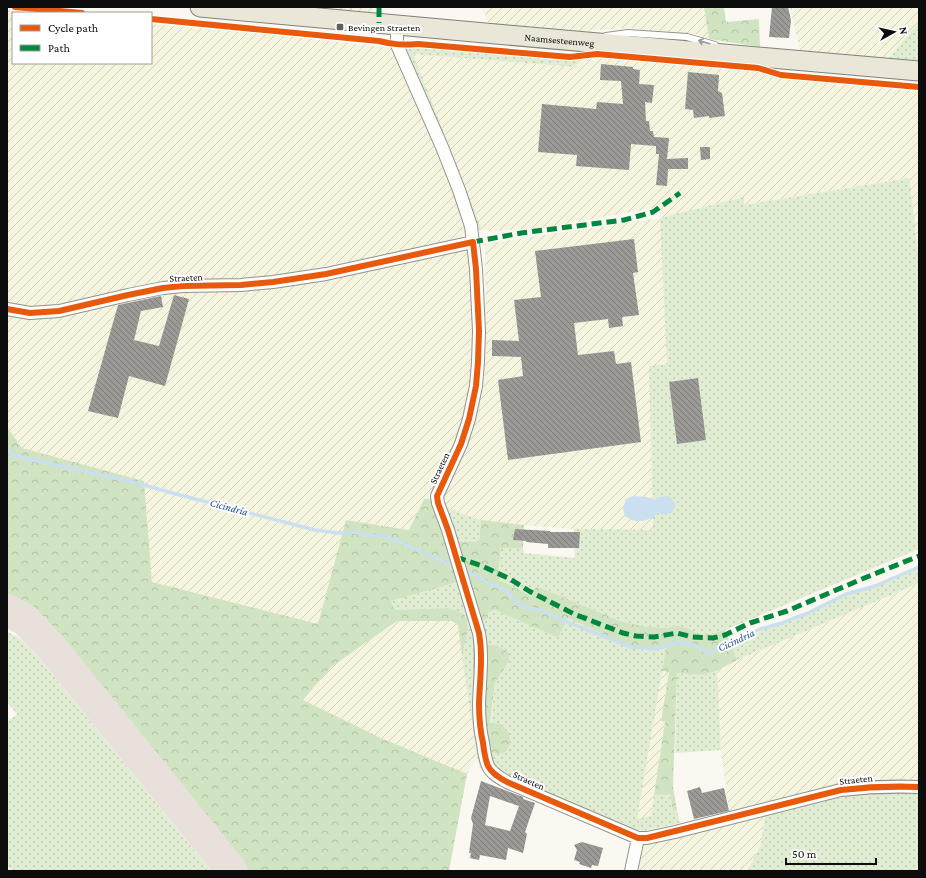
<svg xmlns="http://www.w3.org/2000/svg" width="926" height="878" viewBox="0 0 926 878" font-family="'Crimson Pro',serif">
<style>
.farmland{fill:url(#farmland-furrows)}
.grass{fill:url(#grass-dots)}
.forest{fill:url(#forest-crowns)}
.water{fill:#cae0f0}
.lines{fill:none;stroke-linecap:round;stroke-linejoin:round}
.stream{stroke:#cae0f0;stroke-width:3.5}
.taxiway{stroke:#e8e0da;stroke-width:32}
.building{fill:url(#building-back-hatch);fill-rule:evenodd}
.lane-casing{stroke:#93928f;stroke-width:8}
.street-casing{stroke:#93928f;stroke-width:14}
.primary-casing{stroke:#80807c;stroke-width:21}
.lane{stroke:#fefefd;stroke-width:6}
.street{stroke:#fefefd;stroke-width:12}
.primary{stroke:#eae7d9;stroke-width:19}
.quiet{stroke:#00873e;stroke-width:5;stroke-dasharray:10 5;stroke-linecap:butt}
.cycleway-casing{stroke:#fff;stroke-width:8}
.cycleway{stroke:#e8590c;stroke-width:6}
.oneway{stroke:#9d9d9d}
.poi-dot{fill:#5f5f5c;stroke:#fff;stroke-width:1.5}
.labels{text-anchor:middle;stroke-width:4;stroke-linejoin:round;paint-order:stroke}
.poi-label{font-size:10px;fill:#0c0c0c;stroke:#fff;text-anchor:start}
.street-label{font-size:10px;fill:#0c0c0c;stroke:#fff}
.water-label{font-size:11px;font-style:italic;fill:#225692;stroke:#fff}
</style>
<defs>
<pattern id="farmland-furrows" width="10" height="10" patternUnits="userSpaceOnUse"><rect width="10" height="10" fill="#f5f4de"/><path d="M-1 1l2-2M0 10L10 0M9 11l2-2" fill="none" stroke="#d1d0bd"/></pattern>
<pattern id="grass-dots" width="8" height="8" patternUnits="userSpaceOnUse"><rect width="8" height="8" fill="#e1edd2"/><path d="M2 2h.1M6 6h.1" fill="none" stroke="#c0cab3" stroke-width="1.8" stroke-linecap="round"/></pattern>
<pattern id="forest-crowns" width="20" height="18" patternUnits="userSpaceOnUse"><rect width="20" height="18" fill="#d1e4c1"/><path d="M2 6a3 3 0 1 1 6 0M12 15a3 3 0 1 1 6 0" fill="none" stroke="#b2c2a5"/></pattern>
<pattern id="building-back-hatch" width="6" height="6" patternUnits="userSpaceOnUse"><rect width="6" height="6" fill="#9c9a96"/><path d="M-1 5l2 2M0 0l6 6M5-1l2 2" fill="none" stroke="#7e7c79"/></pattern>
</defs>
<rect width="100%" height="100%" fill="#faf8f0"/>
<path class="farmland" d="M291,7H374V11L370,15Z
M481,7H704L709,39L695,34L628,28L568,32L490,25Z
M790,7H919V22L889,58L800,51Z
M7,10L37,13H13V63H151V24L276,35L393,48L428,130L458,206L466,229L464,234L458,239L398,252L257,279L242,278L157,284L102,294L75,302L46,307L7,304Z
M412,54L576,67V60L596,57L758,71L771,76L784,78L919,90V262L908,178L744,205V197L661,218L667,364L649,366L653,531L574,529L524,525L481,520L445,507L442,500L443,492L457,465L475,422L483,386L486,357L485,244L660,218L659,207L541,228L492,231L482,230Z
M466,248L470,263L472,320L470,383L463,418L453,447L433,489L431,499H424L409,530L346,520L318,624L152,582L144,481L22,448L7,427V312L113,300L216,287Z
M919,583V782L883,780L849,783L729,811L721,750L717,671L737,660Z
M397,621H452L458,625L477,757L467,774L381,738L303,700L331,667Z
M662,671L669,672L661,720L665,722L651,816L637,819Z
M765,815L761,845L749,868L745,871H638L645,844Z"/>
<path class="grass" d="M919,22V61L889,58Z
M418,47L576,60L577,67L413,54L482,230H478L475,226L402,48Z
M909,178L919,262V549L725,630L701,636L677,626L664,628L642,626L623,622L536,586L532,596L497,579L500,559V547L523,548L524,553L575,558L574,529L653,530L649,366L667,364L660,218L744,197V205Z
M445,507L481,520L479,542L455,541Z
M919,567V583L737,660L731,646L767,628L800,617L847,595L874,587Z
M458,582L473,627L484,768H480L477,757L462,656L468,631L467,619L464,614L458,611L448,608L393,610L391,601Z
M495,610L558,638L568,618L627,645C640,649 653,649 666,648L637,819L651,816L654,795L670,794L673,811L677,810L680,823L643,831L623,825L524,785L503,773L493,763L488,750L495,683L509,663V654C499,645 497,645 484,644L480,622L487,619L489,612Z
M7,632C21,637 29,647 39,658L211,871H12L7,865V722L17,714L7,702Z
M717,671L721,750L675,753L677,673L700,675Z
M874,792L919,793V871H745L749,868L761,845L765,815L851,795Z"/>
<path class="forest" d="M704,7H724L726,22L759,19L760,47L709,39Z
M7,427L22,448L144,481L152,582L318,624L346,520L409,530L424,499H431L458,582L391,601L394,610L448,608L458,611L464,614L467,619L468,631L462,656L458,625L452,621H397L331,667L303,700L381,738L467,774L449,871H247L47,622L33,610L7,595Z
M481,520L524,525L523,548H500V559L497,579L532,596L536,586L623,622L642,626L664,628L677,626L688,628L701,636L725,630L737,660L717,671L700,675L677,673L673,787L677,810L673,811L670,794L654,795L665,722L661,721L669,672L662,671L666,648C653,649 640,649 627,645L568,618L558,638L495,610L489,612L487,619L480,622L455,541L479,542Z
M484,644C497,645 499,645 509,654V662L495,683L490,723L501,724C504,727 508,731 509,735C510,737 510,742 509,745C506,757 496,755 488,750L484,724Z"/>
<path class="water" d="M633,496L647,497L655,500L658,497L669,496L675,503L674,508L671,513L662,515L658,511L654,517C642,522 636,523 625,516L623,508L626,499Z"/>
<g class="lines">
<path class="stream" d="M7,449L15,456L133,482L176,494L315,530L338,533L354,532L373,536H381L393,539L451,565
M467,572L506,591L520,606L543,611L565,621L631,647L655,649L680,642L696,646L708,653L727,646L760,629L782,623L794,618L806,614L846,594L875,586L919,567"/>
<path class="taxiway" d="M7,610L25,620L51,647L232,871"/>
</g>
<path class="building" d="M772,7H788L791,20L789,38L769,37Z
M601,64L633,67V69L640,70L639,84L654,85L652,103L645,102L646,121H649L650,131H653L654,137L669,138L667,159L688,158V169H668L667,186L656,185L659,154H656V146L631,144L629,170L576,166L577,155L538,152L542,104L596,109L597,102L623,104L621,81L600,80Z
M688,72L719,75L718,91L722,93L725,116L709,118V116L694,118L693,110L685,109Z
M700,147H710V159L701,160Z
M634,239L638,272L633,273L639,315L622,317L623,326L609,328L608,319L574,323L578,355L614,351L616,364L631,362L641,442L508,460L498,380L523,376L521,357L492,356V340L519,341L514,300L541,297L535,251Z
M174,295L189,299L165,386L129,376L118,418L88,411L118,305L161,296L163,307L141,311L134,340L159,346Z
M698,378L706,440L677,444L669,382Z
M515,529L550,531V532H580L579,548H548V544L526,542V541L513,540Z
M481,781L510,792L523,797V799L535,803L525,832L527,834L523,853L508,848L506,860L480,855L479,860L470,858L471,853H469L473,824L471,818ZM490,796L519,806L510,831L485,825Z
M700,787L702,793L724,788L729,811L694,819L687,791Z
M582,842L603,848L598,866L592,865L591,868L579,864L580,862L574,860L577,850L574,845Z"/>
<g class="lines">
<defs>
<path id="lane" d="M606,36L628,33L687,37L715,45"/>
<path id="street" d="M397,25V45L442,147L459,190L471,226L476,269L479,331L478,362L476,386L469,419L461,444L437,496L438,503L448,530L479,633C483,656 480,679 479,703C479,716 480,730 483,743C484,751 485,759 488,766C492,774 500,778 507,782L638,838H647L675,832L841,790C867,787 893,786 919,787
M7,309L30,313L59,311L128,295L163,288L183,286L241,285L273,282L326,274L473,242
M631,871L638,838"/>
<g id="primary">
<path id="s1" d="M200,7L507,35L919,71"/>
</g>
</defs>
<use href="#lane" class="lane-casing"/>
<use href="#street" class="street-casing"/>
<use href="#primary" class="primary-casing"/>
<use href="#lane" class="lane"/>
<use href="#street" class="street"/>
<use href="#primary" class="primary"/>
<path class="quiet" d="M379,7V23
M473,242L521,233L624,220L653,212L680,193
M456,557L482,566L510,579L529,591L574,614L623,633L636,636L654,637L677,633L692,637L713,638L725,635L750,623L787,611L862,579L919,556"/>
<defs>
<path id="cycleway" d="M15,7L82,13
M151,19L379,41C394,45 403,45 418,44L570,57L597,54L758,68L781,75L919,87
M7,309L30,313L59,311L128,295L163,288L183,286L241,285L273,282L326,274L473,242L476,269L479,331L478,362L476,386L469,419L461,444L437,496L438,503L448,530L479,633C483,656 480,679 479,703C479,716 480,730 483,743C484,751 485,759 488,766C492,774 500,778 507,782L638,838H647L841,790C867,787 893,786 919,787"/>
</defs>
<use href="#cycleway" class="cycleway-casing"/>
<use href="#cycleway" class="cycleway"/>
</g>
<defs><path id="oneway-shaft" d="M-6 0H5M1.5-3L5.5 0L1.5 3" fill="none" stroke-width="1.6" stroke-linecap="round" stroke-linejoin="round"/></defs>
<use class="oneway" href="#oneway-shaft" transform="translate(704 42) rotate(-164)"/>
<rect class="poi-dot" x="336" y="23" width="8" height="8" rx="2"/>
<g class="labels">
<g class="poi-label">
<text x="348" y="31">Bevingen Straeten</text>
</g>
<g class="street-label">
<text dy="4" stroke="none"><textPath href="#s1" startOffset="361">Naamsesteenweg</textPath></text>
<text transform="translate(186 277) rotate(-3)" y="4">Straeten</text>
<text transform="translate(439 468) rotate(-65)" y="4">Straeten</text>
<text transform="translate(856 779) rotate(-6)" y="4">Straeten</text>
<text transform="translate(529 780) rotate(24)" y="4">Straeten</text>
</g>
<g class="water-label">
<text transform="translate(229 507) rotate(15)" y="4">Cicindria</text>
<text transform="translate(736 640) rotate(-25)" y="4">Cicindria</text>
</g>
</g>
<rect width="926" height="878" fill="none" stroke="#0c0c0c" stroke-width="16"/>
<rect x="12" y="12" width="140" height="52" fill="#ffffff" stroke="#9e9e9e"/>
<rect x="20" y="25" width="20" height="6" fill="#e8590c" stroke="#9e9e9e"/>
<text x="48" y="32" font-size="12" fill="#0c0c0c">Cycle path</text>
<rect x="20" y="45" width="20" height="6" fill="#00873e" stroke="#9e9e9e"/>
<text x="48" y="52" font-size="12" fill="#0c0c0c">Path</text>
<g transform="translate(894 32) rotate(82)" stroke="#ffffff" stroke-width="3" paint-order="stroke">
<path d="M0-3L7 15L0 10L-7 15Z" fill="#0c0c0c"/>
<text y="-6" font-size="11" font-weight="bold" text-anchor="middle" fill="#0c0c0c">N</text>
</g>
<path d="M786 858v6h90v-6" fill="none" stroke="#0c0c0c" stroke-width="2"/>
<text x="792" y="858" font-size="12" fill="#0c0c0c" stroke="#ffffff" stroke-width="3" paint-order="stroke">50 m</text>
</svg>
